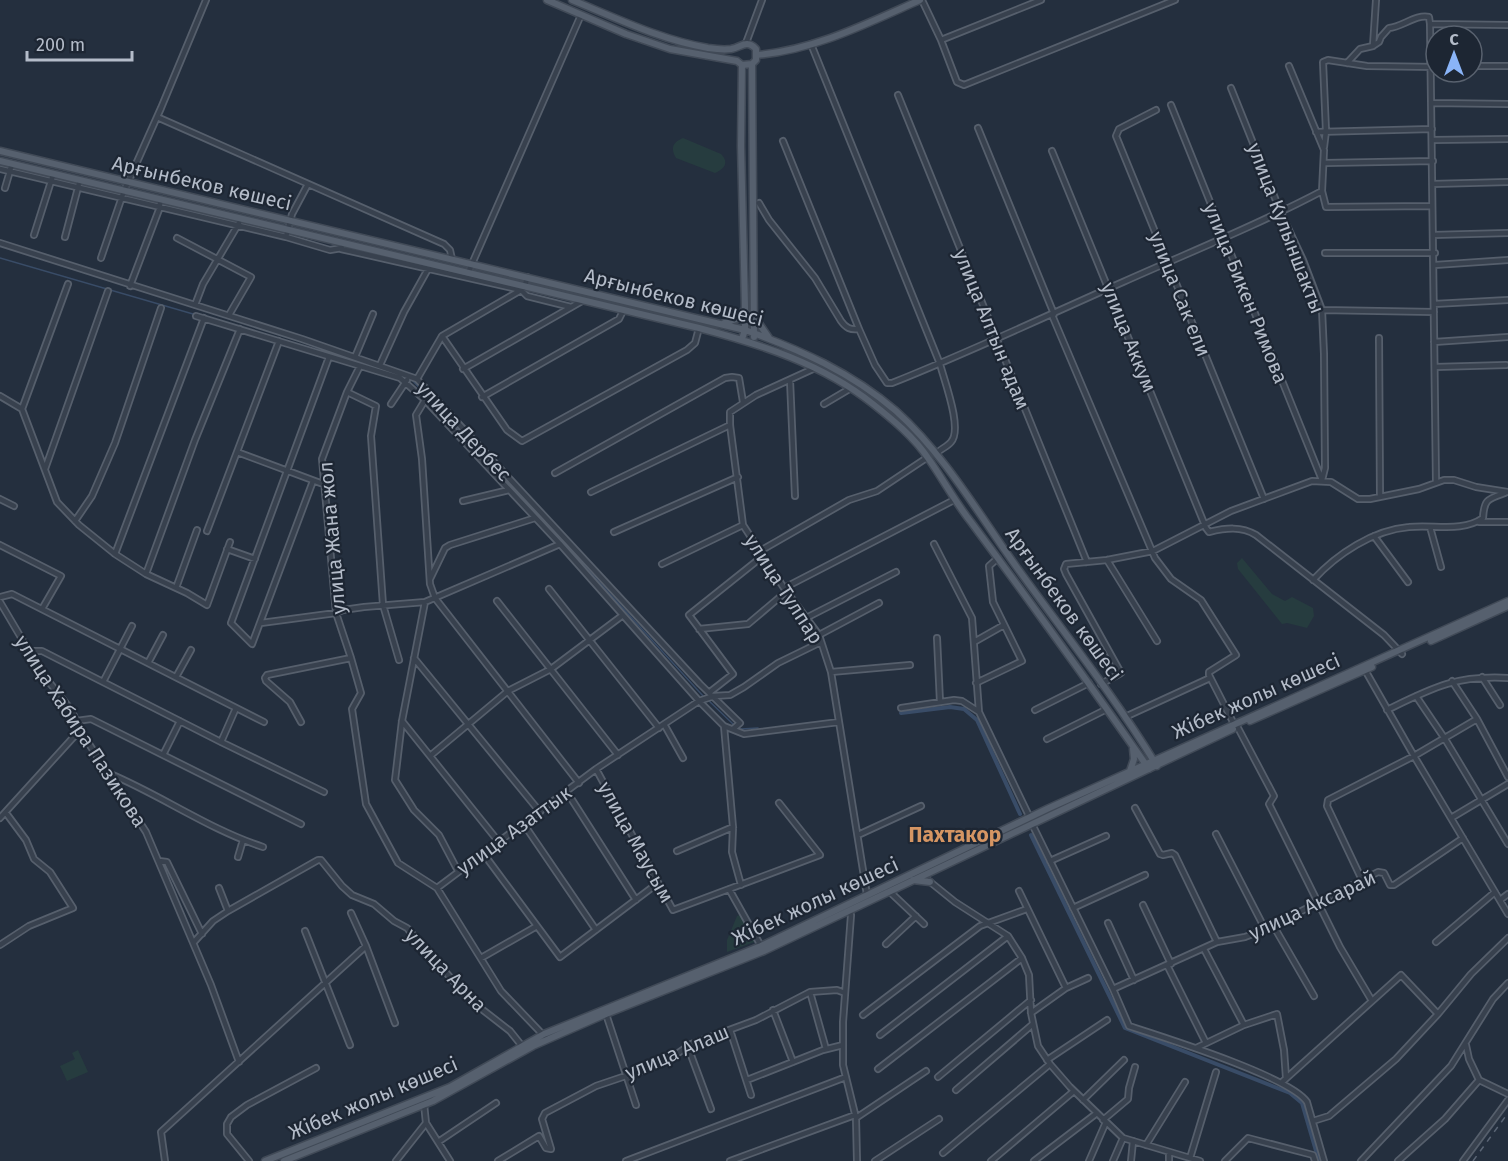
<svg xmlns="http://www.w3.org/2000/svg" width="1508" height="1161" viewBox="0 0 1508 1161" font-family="'Fira Sans',sans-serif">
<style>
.green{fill:#263c3f}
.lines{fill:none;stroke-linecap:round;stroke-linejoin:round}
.stream{stroke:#394c67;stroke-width:1.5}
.canal{stroke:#394c67;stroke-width:4}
.minor-casing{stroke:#565f6c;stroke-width:8}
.major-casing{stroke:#414a57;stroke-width:9}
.minor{stroke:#38414e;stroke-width:4.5}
.major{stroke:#56606e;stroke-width:6}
.rail{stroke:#5a6575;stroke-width:1.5;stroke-dasharray:6 6;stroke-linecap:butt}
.labels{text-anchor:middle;stroke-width:4.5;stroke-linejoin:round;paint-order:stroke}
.street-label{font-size:20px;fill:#b4bcc9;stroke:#1d2633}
.neighbourhood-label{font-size:21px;font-weight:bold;fill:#d59563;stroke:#1d2633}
</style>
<rect width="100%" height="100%" fill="#242f3e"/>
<path class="green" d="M683,138L721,154C729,162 725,169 715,173L676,158C670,148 673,142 683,138Z
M1242,558L1272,594L1285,601L1292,597L1313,608L1314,616L1307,628L1287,623L1282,624L1238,569L1237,563Z
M742,914L757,941L727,952V940L737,916Z
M78,1050L88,1072L67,1081L60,1066L75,1059L72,1053Z"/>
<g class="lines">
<path class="stream" d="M0,258L193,314
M359,363L398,375
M413,381L562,542
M566,546L704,697
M708,700L733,724
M741,729L758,728"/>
<path class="canal" d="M901,713L950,707L964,709L977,720L1020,814
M1031,835L1125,1028L1290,1093L1302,1103L1319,1161"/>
<defs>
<path id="minor" d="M922,0L941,40L1041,0
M1430,24L1508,25
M941,40L957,82L964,85L1175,0
M746,43L762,0
M811,44L940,364C944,380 963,429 951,442C947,447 940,449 936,454
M1373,46L1376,0
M1347,63L1360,49L1373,46L1379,42L1381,37L1389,28C1402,27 1416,14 1429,17L1430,24L1436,482
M1289,66L1324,150L1322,191L1326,207L1431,206
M1472,66H1508
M1231,88L1281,213L1303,260L1322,310L1324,354L1325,468L1322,480
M898,95L1087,562
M1432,103L1508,104
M1171,105L1322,480
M1156,110L1119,129L1116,136L1264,499
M157,117L444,244L450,250L452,259
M978,128L1054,314
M1316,132L1432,129
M1433,140L1508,139
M783,141L859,329L875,365L887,383H892C970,352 1046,316 1123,282C1190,252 1258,225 1322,191
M1324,147L1326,131L1323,62L1328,60L1367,66L1436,67
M1052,151L1206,528L1209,532C1226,528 1241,526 1256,535L1384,635L1402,654
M1325,163L1433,161
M0,169L286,237
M308,184L292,214L286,237L330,250L342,248
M1432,184L1508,182
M5,188L12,164
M759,203L769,220L815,278L841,321C846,328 850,330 859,329
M34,235L53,175
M1433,235L1508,233
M65,237L80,180
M177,238L251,277L229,315
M0,243L302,339L417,379L700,684L740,723L733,729
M341,249L521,290L527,296L571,307
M1325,253H1435
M101,258L124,191L161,108L206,0
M1435,265L1508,260
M468,273L581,15
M130,286L160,207V199
M1434,304L1508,300
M195,305L203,284L239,223
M1322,310L1434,312
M1052,315L1155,558L1171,579L1201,600L1236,655L1209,672V675L1234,724
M196,316L400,378L425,400L560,544L699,701L724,726L733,827L732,852L741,885
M442,336L507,430L522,441L687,350L695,343L699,328
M1379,338L1380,497
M1434,342L1508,337
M355,357L373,314
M380,365L404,312L428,269
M360,366L347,392L322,459L336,613L351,658L361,693L352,709L366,804L398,863L437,888L501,991L547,1039
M1435,367L1506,365
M815,368L756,395L730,412V425L743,525L784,588L819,635L831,672L867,895
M463,369L582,301
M417,379L442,336L521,290L525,287L527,277
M790,380L795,496
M347,392L376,406L371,436L383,605L399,660
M0,396L22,409L57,502L79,525L115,554L146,574L187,593L207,605L230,542
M482,397L619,319L623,311
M425,400L416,415L422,459L430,584L435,598L579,783
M391,404L407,380
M824,404L851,388
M22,409L68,284
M237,452L323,484
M45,469L108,291
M555,473L725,378L732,377L739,378L743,402
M313,481L252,644L231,623L329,357
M591,492L730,425
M0,499L14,506
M463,501L509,490
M75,521L92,496L115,443L161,308
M1479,522H1508
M1430,527L1441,567
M207,531L279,341
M614,532L738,477
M1374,536L1408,582
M934,544L972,618L979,712
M0,545L61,576L42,609
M227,549L255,559
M760,551L849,500L877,491L928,457
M115,554L204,318
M1107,560L1157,641
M662,564L743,525
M146,574L195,440L240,329
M430,579L445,548L450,545L535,518
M1313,580C1337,554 1373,530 1409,527C1434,524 1461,533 1483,518C1484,499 1488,499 1505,493
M176,588L197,530
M784,588L954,500
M549,589L659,728
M0,597L12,594L264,722
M497,601L618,755
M0,602L42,673L72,711L80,730L146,832L211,985L239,1062
M425,602L402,721L395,780L414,810L439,835L458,871
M806,618L896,572
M261,623L336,613L343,610L364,607L425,602L560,544
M699,629L748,624L787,591
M819,635L879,603
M937,638L940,702
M974,642L1004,625
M29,651H42L221,742L324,792
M414,658L540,812
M148,663L163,635
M1365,670L1414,756L1508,914
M831,672L910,665
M176,677L191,650
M1482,677L1500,705
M1452,681L1477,719L1508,777
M103,682L132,626
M976,683L1022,661L993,602L989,566L998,558
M1101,684L1121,673L1066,574L1064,569L1066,564L1107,560L1153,551L1231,511L1312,481L1331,482L1358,499H1370L1419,489L1444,480H1454L1476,487L1508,492
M710,692L733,674L689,615L763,556
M1416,696L1445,739L1508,844
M901,708L954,700L962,701L979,712L1030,818
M1035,710L1089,683
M1387,710C1432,688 1456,675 1508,678
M1125,717L1210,678
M76,721L91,719L301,824
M402,721L498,841
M301,722L290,702L266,681L265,678L267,675L351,658
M664,724L683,758
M724,726L744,734L839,722
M1237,726L1274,796L1269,804L1340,947L1372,1001
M1047,739L1107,709
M221,742L236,708
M163,755L180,721
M430,756L508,691L551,669L623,615
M596,769L673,910L820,855L779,803
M108,773C161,795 208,829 263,847
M567,792L636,900
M1135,808L1160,854L1163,855L1172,853L1175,855L1217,942
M0,818L80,730
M1451,818L1508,784
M523,823L596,930
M1032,824L1113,989L1129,1026C1163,1037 1291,1077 1307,1102L1324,1161
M1216,834L1265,929
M858,835L921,806
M677,851L733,827
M483,853L560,957L658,883
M238,857L243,840
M159,861L167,862L202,934
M1050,861L1106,836
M1362,880L1327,806L1328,800L1414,756L1477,719
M929,881L955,902L1008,936L1022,958L1029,975L1031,1013L1038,1046L1050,1064L1070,1087L1123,1138L1200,1161
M219,888L228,911
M437,888L596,769L699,701L714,696L730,695L744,687L778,663L821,642
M729,889L761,946
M889,891L924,924
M1019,891L1066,988
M1500,900L1508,894
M1143,905L1171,964
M1073,908L1145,875
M849,910L851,915L843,1022V1065L856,1118L857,1161
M351,913L366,946L395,1023
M1108,923L1134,980
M1273,925L1314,996
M305,931L350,1045
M194,942L213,921L228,911L318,860H321L342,886L352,895L374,904L394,921L407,928L470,1000L510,1031L522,1046
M1436,942L1495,892
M886,944L916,916
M0,945L29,926L73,908L50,872L34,859L26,840L6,813
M1204,949L1244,1025
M481,958L537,926
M1167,965L1206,1043
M1113,989L1217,942L1245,937L1268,928L1378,872L1384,873L1390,885H1394L1463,838
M810,992L826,1049
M773,1010L793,1062
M1031,1013L1066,988L1088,978
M606,1014L636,1105
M863,1015L980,926L1027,909
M730,1030L751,1095
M880,1035L1008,936
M688,1047L711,1109
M1196,1048L1244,1025L1277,1014L1284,1050L1286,1078
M1047,1060L1107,1020
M878,1069L1022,958
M938,1077L1031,1000
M747,1080L823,1050L843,1045
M1479,1080L1508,1094
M1281,1083L1401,975L1438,1014
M956,1090L1033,1024
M1083,1100L1124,1060
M856,1118L926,1071
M1103,1120L1128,1099L1129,1088L1135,1067
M1313,1121L1329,1116L1396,1059L1438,1014L1471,974L1508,938
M426,1123L450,1161
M438,1142L496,1103
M1146,1145L1185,1082
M1169,1152V1161
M943,1153L1050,1064
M1190,1158L1216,1072
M165,1161L161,1132L366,946
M249,1161L227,1134V1124L231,1117L247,1105L316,1068
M396,1161L426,1123L424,1104
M498,1161L539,1136L546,1148L551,1149L542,1119L545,1113L596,1086L652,1067L671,1058L691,1044L756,1020L810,992L837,990L845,993
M626,1161L846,1077
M730,1161L855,1115
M875,1161L939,1119
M991,1161L1074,1091
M1034,1161L1097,1113
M1089,1161L1106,1122
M1113,1161L1123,1138
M1131,1161L1133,1141
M1225,1161L1248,1138L1313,1155L1315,1161
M1361,1161L1451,1066L1493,999L1508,983
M1398,1161L1445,1119L1479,1080L1469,1059L1466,1045
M1463,1161L1508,1100"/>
<path id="major" d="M547,0L626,34L670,49L737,61L742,65L752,64L756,60V49C746,39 742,47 731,49C724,50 715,49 708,48C661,40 616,18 572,0
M757,55C815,50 868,23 920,0
M752,64L754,337
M0,151L745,330C799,349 852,373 896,411C945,455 980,516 1018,569C1065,634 1115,697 1157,766
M0,161L699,328C760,344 823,364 873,404C892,419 914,437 928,458C943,479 955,502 971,522C1032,604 1091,686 1149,769
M756,319L769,338
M724,323L740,318L744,310
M742,339L745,330V306L741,146L742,65
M1431,641L1508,606
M1250,721L1372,667
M1130,771L1134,759L1133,749
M913,880L930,882
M265,1161L450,1087L544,1034L761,946L1049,808L1508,601
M284,1161L433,1101L533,1046L606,1014L764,951L1233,729"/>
</defs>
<use href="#minor" class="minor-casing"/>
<use href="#major" class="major-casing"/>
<use href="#minor" class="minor"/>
<use href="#major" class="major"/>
<path class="rail" d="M1473,1161L1508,1113"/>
</g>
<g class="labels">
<g class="street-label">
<text transform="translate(202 183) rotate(13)" y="7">Арғынбеков көшесі</text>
<text transform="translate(1286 228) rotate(69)" y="7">улица Кулыншакты</text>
<text transform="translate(1246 293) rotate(68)" y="7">улица Бикен Римова</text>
<text transform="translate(1180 294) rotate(68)" y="7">улица Сак ели</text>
<text transform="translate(674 297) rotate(14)" y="7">Арғынбеков көшесі</text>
<text transform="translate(992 329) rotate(68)" y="7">улица Алтын адам</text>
<text transform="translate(1129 337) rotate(68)" y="7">улица Аккум</text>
<text transform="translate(464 431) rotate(47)" y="7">улица Дербес</text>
<text transform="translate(332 538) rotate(-95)" y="7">улица Жана жол</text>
<text transform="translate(784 589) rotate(57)" y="7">улица Тулпар</text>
<text transform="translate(1064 604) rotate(54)" y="7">Арғынбеков көшесі</text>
<text transform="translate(1256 696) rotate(-24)" y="7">Жібек жолы көшесі</text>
<text transform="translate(81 731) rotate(57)" y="7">улица Хабира Пазикова</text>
<text transform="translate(514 830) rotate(-36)" y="7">улица Азаттык</text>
<text transform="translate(636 842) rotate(61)" y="7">улица Маусым</text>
<text transform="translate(815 901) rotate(-25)" y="7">Жібек жолы көшесі</text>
<text transform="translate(1312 905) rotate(-25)" y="7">улица Аксарай</text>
<text transform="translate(446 970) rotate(46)" y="7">улица Арна</text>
<text transform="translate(677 1052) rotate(-23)" y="7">улица Алаш</text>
<text transform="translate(373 1098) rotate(-23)" y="7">Жібек жолы көшесі</text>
</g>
<g class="neighbourhood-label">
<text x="955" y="842">Пахтакор</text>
</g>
</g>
<g transform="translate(1454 54)"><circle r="28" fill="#1d2633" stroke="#59626f" stroke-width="1.5"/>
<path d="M0-4.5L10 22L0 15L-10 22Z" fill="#8ab4f8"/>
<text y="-9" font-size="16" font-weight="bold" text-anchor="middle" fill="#b4bcc9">С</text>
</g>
<path d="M27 51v9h105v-9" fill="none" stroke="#b4bcc9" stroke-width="3"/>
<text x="36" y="51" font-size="18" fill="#b4bcc9" stroke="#1d2633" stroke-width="4.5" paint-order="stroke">200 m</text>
</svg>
